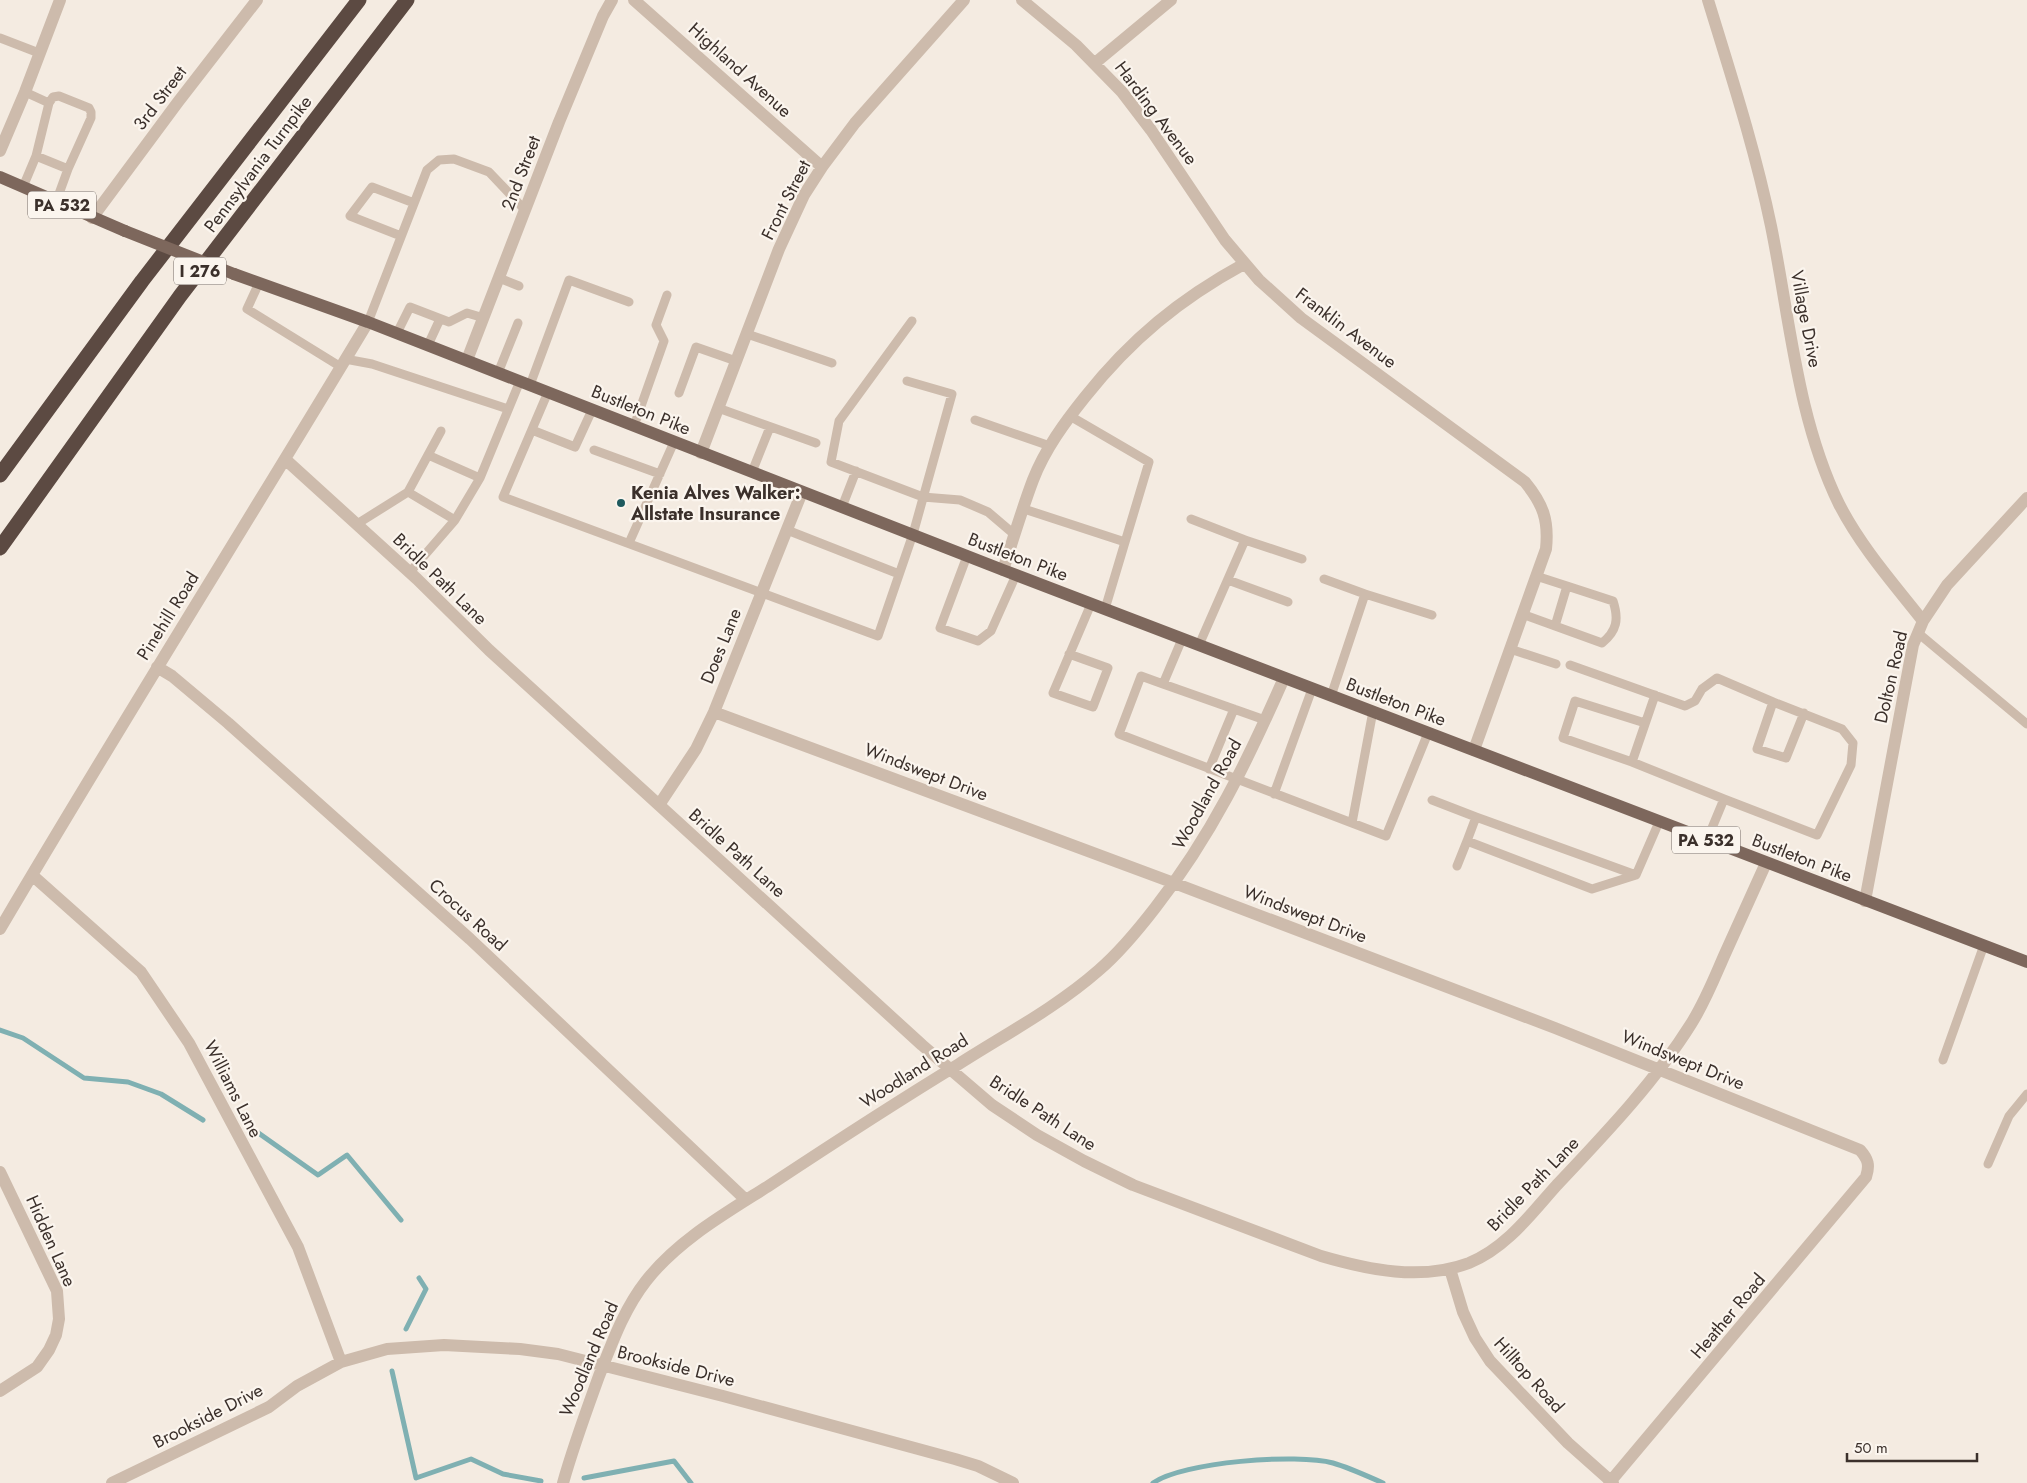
<svg xmlns="http://www.w3.org/2000/svg" width="2027" height="1483" viewBox="0 0 2027 1483" font-family="Jost,sans-serif">
<style>
.lines{fill:none;stroke-linecap:round;stroke-linejoin:round}
.stream{stroke:#7fb0b2;stroke-width:5}
.lane{stroke:#cdbbac;stroke-width:9}
.street{stroke:#cdbbac;stroke-width:12}
.primary{stroke:#7d675c;stroke-width:12}
.highway{stroke:#5c4a42;stroke-width:15}
.primary-bridge{stroke:#7d675c;stroke-width:12}
.poi-dot{fill:#1f5a5e;stroke:#fbf5ee;stroke-width:2}
.labels{text-anchor:middle;stroke-width:4.5;stroke-linejoin:round;paint-order:stroke}
.shield{fill:#fbf5ee;stroke:#756b66;stroke-width:1}
.shield-label{font-size:16px;font-weight:bold;fill:#3b302b}
.street-label{font-size:18px;fill:#3b302b;stroke:#fbf5ee}
.poi-label{font-size:18px;font-weight:bold;fill:#3b302b;stroke:#fbf5ee;text-anchor:start}
</style>
<rect width="100%" height="100%" fill="#f4ebe1"/>
<g class="lines">
<path class="stream" d="M0,1030L23,1038L84,1078L128,1082L161,1094L203,1120
M247,1125L318,1175L347,1155L401,1220
M406,1329L426,1289L419,1278
M392,1371L416,1478L471,1459L503,1474L541,1481
M584,1478L674,1461L691,1483
M1153,1483C1182,1462 1298,1453 1333,1463C1350,1468 1367,1476 1383,1483"/>
<path class="lane" d="M0,38L39,53
M25,92L49,103L53,97L59,96L89,108L91,112V118L68,169L56,202
M36,156L68,169
M23,187L36,156L49,103
M401,236L350,216L372,187L414,203
M499,278L519,286
M259,283L247,309L341,367
M912,321L839,421L831,462L923,497L960,500L988,512L1015,535
M368,322L427,170L439,160L454,159L489,172L525,210
M397,333L410,307L449,322L467,313L484,318
M747,334L832,363
M428,345L440,319
M345,359L372,364L508,409
M498,373L518,323
M530,385L569,280L629,302
M548,392L503,497L878,636L913,534L952,394L907,381
M679,393L696,347L736,361
M718,408L816,443
M1070,416L1149,462L1105,609
M975,420L1050,446
M634,426L664,341L656,325L667,295
M532,430L575,447L592,410
M594,450L660,474
M428,455L480,478
M752,472L770,427
M408,492L455,520L410,572
M842,507L856,471
M1024,509L1125,542
M1191,519L1245,540L1199,645
M455,520L480,478L520,381
M357,524L408,492L441,431
M787,530L899,574
M1245,540L1302,559
M629,543L674,442
M967,556L940,628L978,641L991,631L1016,575
M1536,576L1567,586
M1324,579L1365,594L1331,696
M1228,580L1288,602
M1365,594L1432,615
M1522,614L1602,643C1617,631 1619,619 1613,601L1567,586L1555,626
M1918,633L2027,724
M1182,639L1163,684L1265,720
M1510,649L1556,664
M1069,654L1108,668L1093,707L1053,693L1091,604
M1570,665L1685,706L1695,701L1702,689L1717,678L1773,702
M1163,684L1141,676L1119,734L1386,836L1428,733
M1655,695L1632,762L1724,799
M1632,762L1563,738L1575,701L1645,723
M1209,769L1234,709
M1274,794L1312,689
M1432,800L1476,817
M1352,823L1373,711
M1707,840L1724,799L1817,835L1851,765L1853,743L1842,729L1773,702L1757,749L1786,758L1804,713
M1457,866L1467,841
M1636,875L1592,889L1467,841L1476,817L1636,875L1659,822
M1943,1060L1984,945
M1988,1164L2009,1116L2027,1094"/>
<path class="street" d="M634,0L822,167
M1022,0L1076,45L1122,92L1151,130L1225,240L1259,280L1301,318L1525,482C1543,504 1549,520 1546,549L1474,750
M1708,0C1731,75 1755,149 1771,226C1790,319 1797,418 1839,504C1861,547 1893,583 1923,621
M1095,63L1171,0
M0,151L25,92L60,0
M92,218L178,102L257,0
M467,360L559,122L603,16L612,0
M701,453L779,249L804,195L822,167L855,123L964,0
M286,460L417,579L489,650L659,805L922,1045L992,1105L1037,1135L1084,1161L1133,1185L1321,1256C1369,1270 1421,1281 1469,1263C1506,1248 1531,1214 1556,1186C1604,1135 1654,1083 1691,1024C1705,1002 1714,979 1724,956C1738,925 1752,894 1766,863
M1003,570C1013,540 1022,509 1033,480C1045,449 1065,422 1085,397C1131,339 1180,299 1244,264
M157,667L172,676L228,723L470,939L746,1200
M714,712L1174,883L1555,1028L1860,1150C1868,1159 1870,1165 1866,1177L1609,1483
M659,805L696,749L714,712L802,492
M32,875L141,972L189,1043L298,1247L341,1362
M1865,901L1913,645L1923,621L1947,585L2027,498
M0,929C120,725 246,525 368,322
M0,1172L57,1291L59,1319L56,1335L49,1350L37,1367L0,1391
M1450,1269L1463,1312L1475,1338L1490,1361L1568,1443L1613,1483
M112,1483L269,1407L297,1386L341,1362L387,1349L444,1345L520,1349L558,1354L723,1396L955,1459L978,1466L1013,1483
M563,1483C573,1447 586,1412 599,1376C612,1343 624,1309 646,1281C678,1240 726,1213 770,1185C832,1144 895,1103 959,1064C1006,1034 1057,1007 1099,970C1120,952 1138,930 1155,908C1212,835 1247,762 1284,678"/>
<path class="primary" d="M0,177L125,231
M234,274L368,322L1003,570L2027,962"/>
<path class="highway" d="M0,475L142,281L359,0
M0,548L180,296L407,0"/>
<path class="primary-bridge" d="M125,231L234,274"/>
</g>
<circle class="poi-dot" cx="621" cy="503" r="5"/>
<g class="labels">
<g class="shield">
<rect x="28" y="191.5" width="68" height="27" rx="4"/>
<rect x="174" y="257.5" width="52" height="27" rx="4"/>
<rect x="1672" y="826.5" width="68" height="27" rx="4"/>
</g>
<g class="shield-label">
<text x="62" y="211">PA 532</text>
<text x="200" y="277">I 276</text>
<text x="1706" y="846">PA 532</text>
</g>
<g class="street-label">
<text transform="translate(740 70) rotate(42)" y="6">Highland Avenue</text>
<text transform="translate(160 98) rotate(-53)" y="6">3rd Street</text>
<text transform="translate(1156 113) rotate(53)" y="6">Harding Avenue</text>
<text transform="translate(258 164) rotate(-53)" y="6">Pennsylvania Turnpike</text>
<text transform="translate(521 173) rotate(-69)" y="6">2nd Street</text>
<text transform="translate(786 200) rotate(-63)" y="6">Front Street</text>
<text transform="translate(1806 319) rotate(79)" y="6">Village Drive</text>
<text transform="translate(1346 328) rotate(37)" y="6">Franklin Avenue</text>
<text transform="translate(641 410) rotate(22)" y="6">Bustleton Pike</text>
<text transform="translate(1018 557) rotate(21)" y="6">Bustleton Pike</text>
<text transform="translate(440 579) rotate(44)" y="6">Bridle Path Lane</text>
<text transform="translate(168 616) rotate(-58)" y="6">Pinehill Road</text>
<text transform="translate(721 646) rotate(-68)" y="6">Does Lane</text>
<text transform="translate(1891 677) rotate(-77)" y="6">Dolton Road</text>
<text transform="translate(1396 702) rotate(21)" y="6">Bustleton Pike</text>
<text transform="translate(926 772) rotate(21)" y="6">Windswept Drive</text>
<text transform="translate(1207 794) rotate(-61)" y="6">Woodland Road</text>
<text transform="translate(737 853) rotate(42)" y="6">Bridle Path Lane</text>
<text transform="translate(1802 858) rotate(21)" y="6">Bustleton Pike</text>
<text transform="translate(1305 914) rotate(21)" y="6">Windswept Drive</text>
<text transform="translate(468 915) rotate(42)" y="6">Crocus Road</text>
<text transform="translate(1683 1060) rotate(22)" y="6">Windswept Drive</text>
<text transform="translate(914 1071) rotate(-32)" y="6">Woodland Road</text>
<text transform="translate(233 1089) rotate(63)" y="6">Williams Lane</text>
<text transform="translate(1043 1113) rotate(33)" y="6">Bridle Path Lane</text>
<text transform="translate(1533 1184) rotate(-46)" y="6">Bridle Path Lane</text>
<text transform="translate(51 1241) rotate(66)" y="6">Hidden Lane</text>
<text transform="translate(1728 1316) rotate(-50)" y="6">Heather Road</text>
<text transform="translate(589 1359) rotate(-67)" y="6">Woodland Road</text>
<text transform="translate(676 1366) rotate(14)" y="6">Brookside Drive</text>
<text transform="translate(1529 1375) rotate(48)" y="6">Hilltop Road</text>
<text transform="translate(208 1416) rotate(-27)" y="6">Brookside Drive</text>
</g>
<g class="poi-label">
<text x="631" y="499">Kenia Alves Walker:<tspan x="631" dy="21">Allstate Insurance</tspan></text>
</g>
</g>
<path d="M1847 1453v8h130v-8" fill="none" stroke="#3b302b" stroke-width="2.5"/>
<text x="1854" y="1453" font-size="15" fill="#3b302b" stroke="#fbf5ee" stroke-width="4" paint-order="stroke">50 m</text>
</svg>
